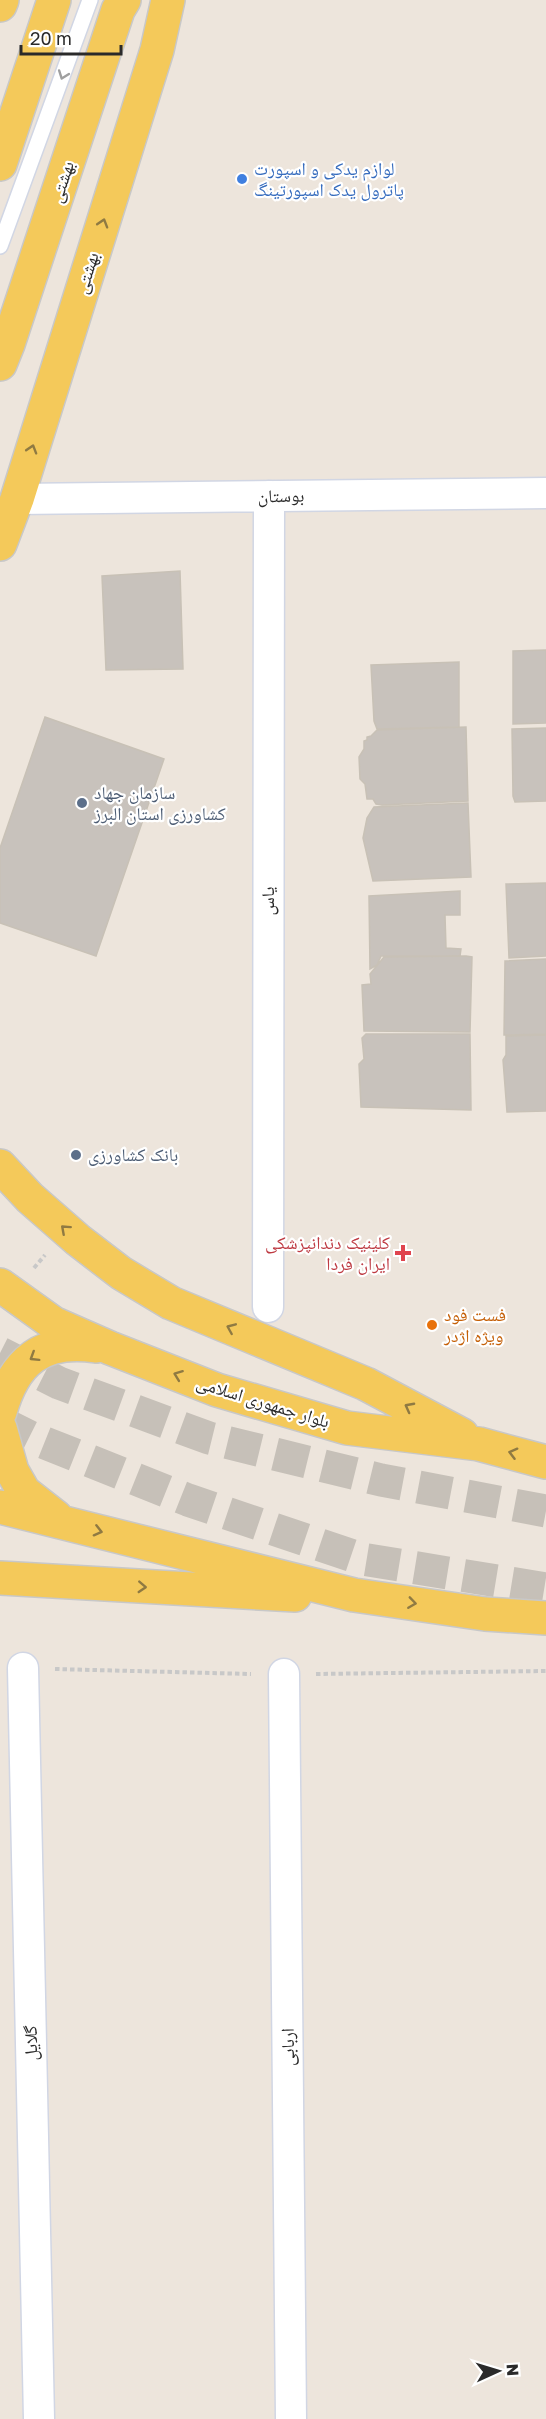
<svg xmlns="http://www.w3.org/2000/svg" width="546" height="2419" viewBox="0 0 546 2419" font-family="'Golos Text','Noto Naskh Arabic',sans-serif">
<style>
.building{fill:#c8c2bc;stroke:#c8c1b6;stroke-width:1.5}
.lines{fill:none;stroke-linecap:round;stroke-linejoin:round}
.primary-tunnel{stroke:#c6c0b8;stroke-width:33;stroke-dasharray:33 16;stroke-linecap:butt}
.service-casing{stroke:#d1d6e4;stroke-width:18}
.minor-casing{stroke:#d1d6e4;stroke-width:33}
.primary-casing{stroke:#c8c8c8;stroke-width:36}
.path{stroke:#c8c8c8;stroke-width:4;stroke-dasharray:4.5 3;stroke-linecap:butt}
.service{stroke:#fff;stroke-width:15}
.minor{stroke:#fff;stroke-width:30}
.primary{stroke:#f4c95a;stroke-width:33}
.oneway{stroke:#9f9f9f}
.oneway2{stroke:#8f7a42}
.shop-dot{fill:#3f7fe0;stroke:#fff;stroke-width:2}
.service-dot{fill:#5c6f8a;stroke:#fff;stroke-width:2}
.health-dot{fill:#e0444e;stroke:#fff;stroke-width:2}
.food-dot{fill:#e8710a;stroke:#fff;stroke-width:2}
.labels{text-anchor:middle;stroke-width:4.5;stroke-linejoin:round;paint-order:stroke}
.shop-label{font-size:18px;fill:#366cbe;stroke:#fff;text-anchor:start}
.street-label{font-size:18px;fill:#2a2a2a;stroke:#fff}
.service-label{font-size:18px;fill:#4e5e75;stroke:#fff;text-anchor:start}
.health-label{font-size:18px;fill:#be3a42;stroke:#fff;text-anchor:end}
.food-label{font-size:18px;fill:#c56008;stroke:#fff;text-anchor:start}
</style>
<rect width="100%" height="100%" fill="#ede5dc"/>
<path class="building" d="M180,571L183,669L106,670L102,576Z
M546,650V723L513,724V651Z
M459,662V727L377,729L374,721L371,665Z
M45,717L164,759L96,956L0,923V848Z
M466,727L468,801L382,805L376,804L373,799H367L365,784L360,779L359,757L364,749V741L367,740V737L371,736L377,730Z
M546,728V801L515,802L513,796L512,729Z
M468,803L471,877L373,881L363,838L367,818L374,807Z
M546,883V956L509,958L506,884Z
M460,891V915H445L446,948L461,949L460,956H381L377,965L370,969L369,896Z
M466,956L472,957L470,1032L364,1031L362,985L371,984L370,974L384,957Z
M546,959V1034L504,1035L505,961Z
M366,1034H470L471,1110L361,1107L359,1064L364,1059L362,1038Z
M546,1035V1111L507,1112L503,1060L506,1055V1036Z"/>
<g class="lines">
<path class="primary-tunnel" d="M0,1353L59,1383L209,1438L381,1480L546,1511
M0,1422L30,1437L188,1500L362,1559L546,1589"/>
<defs>
<path id="service" d="M0,246L90,0"/>
<path id="minor" d="M17,499L546,493
M268,1307L269,496
M23,1668L39,2419
M284,1674L291,2419"/>
<path id="primary" d="M0,5L2,0
M0,164L54,0
M0,364L8,344L118,10L124,0
M0,544L17,499L157,50L168,0
M0,1166L30,1198L78,1240L121,1273L171,1303L366,1384L462,1435
M0,1285L53,1323L110,1348L217,1390L347,1428L479,1444L546,1462
M0,1412C14,1361 42,1338 96,1346
M0,1428L12,1471L24,1492L56,1517
M0,1507L354,1595L485,1614L546,1618
M0,1578L295,1595"/>
</defs>
<use href="#service" class="service-casing"/>
<use href="#minor" class="minor-casing"/>
<use href="#primary" class="primary-casing"/>
<path class="path" d="M34,1268L45,1255
M55,1669L251,1674
M316,1674L546,1671"/>
<use href="#service" class="service"/>
<use href="#minor" class="minor"/>
<use href="#primary" class="primary"/>
</g>
<defs><path id="oneway-chevron" d="M-2-3.5L2.5 0L-2 3.5" fill="none" stroke-width="1.6" stroke-linecap="round" stroke-linejoin="round" transform="scale(1.5)"/></defs>
<use class="oneway" href="#oneway-chevron" transform="translate(63 75) rotate(110)"/>
<g class="oneway2">
<use href="#oneway-chevron" transform="translate(103 223) rotate(-73)"/>
<use href="#oneway-chevron" transform="translate(32 449) rotate(-73)"/>
<use href="#oneway-chevron" transform="translate(65 1229) rotate(-138)"/>
<use href="#oneway-chevron" transform="translate(231 1328) rotate(-157)"/>
<use href="#oneway-chevron" transform="translate(34 1357) rotate(148)"/>
<use href="#oneway-chevron" transform="translate(178 1375) rotate(-159)"/>
<use href="#oneway-chevron" transform="translate(409 1407) rotate(-152)"/>
<use href="#oneway-chevron" transform="translate(513 1453) rotate(-165)"/>
<use href="#oneway-chevron" transform="translate(98 1531) rotate(14)"/>
<use href="#oneway-chevron" transform="translate(142 1587) rotate(3)"/>
<use href="#oneway-chevron" transform="translate(412 1603) rotate(8)"/>
</g>
<circle class="shop-dot" cx="242" cy="179" r="6"/>
<g class="service-dot">
<circle cx="82" cy="803" r="6"/>
<circle cx="76" cy="1155" r="6"/>
</g>
<path class="health-dot" d="M400 1244h6v6h6v6h-6v6h-6v-6h-6v-6h6z"/>
<circle class="food-dot" cx="432" cy="1325" r="6"/>
<g class="labels">
<g class="shop-label">
<text x="254" y="175">لوازم یدکی و اسپورت<tspan x="254" dy="21">پاترول یدک اسپورتینگ</tspan></text>
</g>
<g class="street-label">
<text transform="translate(62 182) rotate(-72)" y="6">بهشتی</text>
<text transform="translate(87 273) rotate(-73)" y="6">بهشتى</text>
<text transform="translate(281 496) rotate(-1)" y="6">بوستان</text>
<text transform="translate(268 901) rotate(-90)" y="6">یاس</text>
<text transform="translate(263 1402) rotate(17)" y="6">بلوار جمهوری اسلامی</text>
<text transform="translate(31 2043) rotate(-91)" y="6">گلایل</text>
<text transform="translate(288 2047) rotate(-91)" y="6">اربابی</text>
</g>
<g class="service-label">
<text x="94" y="799">سازمان جهاد<tspan x="94" dy="21">کشاورزی استان البرز</tspan></text>
<text x="88" y="1161">بانک کشاورزی</text>
</g>
<g class="health-label">
<text x="390" y="1249">کلینیک دندانپزشکی<tspan x="390" dy="21">ایران فردا</tspan></text>
</g>
<g class="food-label">
<text x="444" y="1321">فست فود<tspan x="444" dy="21">ویژه اژدر</tspan></text>
</g>
</g>
<g transform="translate(498 2371) rotate(86)" stroke="#ffffff" stroke-width="4.5" paint-order="stroke">
<path d="M0-4.5L10 22L0 15L-10 22Z" fill="#2a2a2a"/>
<text y="-9" font-size="16" font-weight="bold" text-anchor="middle" fill="#2a2a2a">N</text>
</g>
<path d="M21 45v9h100v-9" fill="none" stroke="#2a2a2a" stroke-width="3"/>
<text x="30" y="45" font-size="18" fill="#2a2a2a" stroke="#ffffff" stroke-width="4.5" paint-order="stroke">20 m</text>
</svg>
